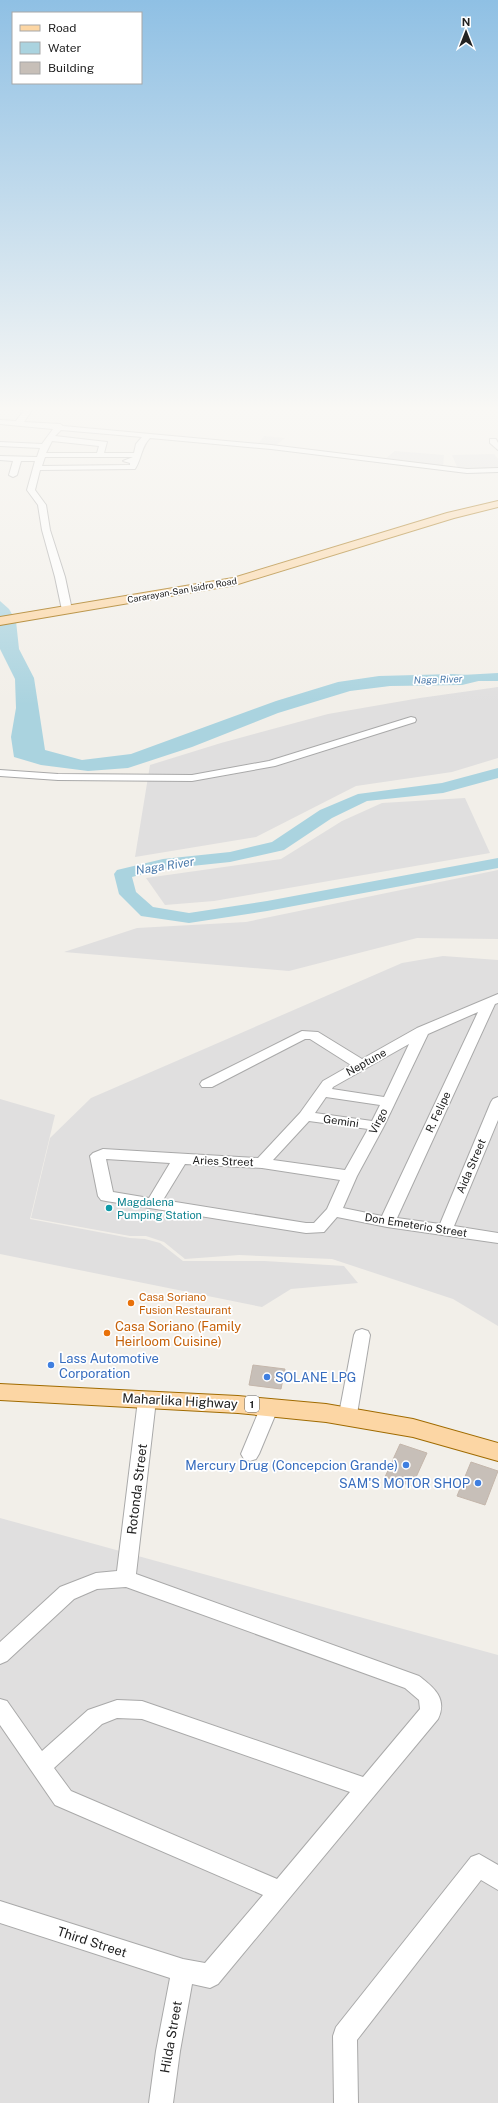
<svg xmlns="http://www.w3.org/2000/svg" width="498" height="2103" viewBox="0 0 498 2103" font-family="'Public Sans',sans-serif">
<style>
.residential{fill:#e0dfdf}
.water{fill:#aad3df}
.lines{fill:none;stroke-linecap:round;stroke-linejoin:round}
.river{fill:#aad3df;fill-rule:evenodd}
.building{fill:#c7bfb8;stroke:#c4b6ab}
.minor-casing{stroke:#a9a9a9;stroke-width:2}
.major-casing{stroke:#a06b00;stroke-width:2}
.minor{fill:#fff;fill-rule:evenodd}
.major{fill:#fcd6a4;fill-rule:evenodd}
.culture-dot{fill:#0f9aa8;stroke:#fff;stroke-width:1.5}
.food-dot{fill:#e8710a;stroke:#fff;stroke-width:1.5}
.shop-dot{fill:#3f7fe0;stroke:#fff;stroke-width:1.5}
.labels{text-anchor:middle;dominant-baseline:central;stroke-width:3.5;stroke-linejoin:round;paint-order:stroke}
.far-street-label{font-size:9px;fill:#222;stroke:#fff}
.far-water-label{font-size:10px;font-style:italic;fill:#4a7aab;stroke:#fff}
.shield{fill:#fff;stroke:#646464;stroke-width:1}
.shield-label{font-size:10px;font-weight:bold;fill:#222}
.street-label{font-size:11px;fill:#222;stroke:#fff}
.culture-label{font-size:11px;fill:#0d838f;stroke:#fff;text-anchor:start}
.food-label{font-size:11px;fill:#c56008;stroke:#fff;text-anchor:start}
.water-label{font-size:12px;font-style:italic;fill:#4a7aab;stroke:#fff}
.near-food-label{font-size:13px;fill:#c56008;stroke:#fff;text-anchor:start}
.near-shop-label{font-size:13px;fill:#366cbe;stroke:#fff;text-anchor:start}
.near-street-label{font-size:13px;fill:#222;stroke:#fff}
</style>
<rect width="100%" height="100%" fill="#f2efe9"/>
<g class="residential">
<path d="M264,436l21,2 -10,8 -17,-2z"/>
<path d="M395,451l49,4 -1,13 -57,-10z"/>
<path d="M494,454l4,5v9l-40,1 -6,-14z"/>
<path d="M498,687v71l-46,14 -96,14 -100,51 -121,20 15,-92 71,-22 107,-29 92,-16z"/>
<path d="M465,798l25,55 -276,48 -49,4 -19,-27 135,-19 61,-38 40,-18z"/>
<path d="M498,870v69l-81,-1 -128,33 -225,-19 73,-24 109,-6z"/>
<path d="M443,956l55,4v366l-45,-27 -121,-40 -93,-4 -54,4 -21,-17 -18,-6h-16l-99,-18 19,-80 41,-40 311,-135z"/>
<path d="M0,1099l55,16 -25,104 100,19 15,1 15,4 23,18h82l79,5 14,17 -67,6 -29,18 -262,-53z"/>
<path d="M0,1518l498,137v448h-498z"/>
</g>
<path class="water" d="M0,601l9,8 7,12 3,28 15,29 11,72 37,10 49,-6 145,-53 62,-19 41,-6 74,-2 42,3 -33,8 -72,1 -40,5 -72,22 -86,34 -64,21 -40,3 -47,-6 -27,-8 -3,-20 5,-29 -1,-29 -15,-30z"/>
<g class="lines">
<g class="river">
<path d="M498,673v8h-36l-2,-3 2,-3z"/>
<path d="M498,768v10l-55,15 -76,8 -35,17 -48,32 -54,12 -67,7 -31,8 4,15 17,15 36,6 78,-12 231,-43v10l-231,43 -78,12 -48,-7 -22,-22 -5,-20 3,-4 46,-11 67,-7 42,-10 48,-32 38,-16 84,-11z"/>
</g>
</g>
<g class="building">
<path d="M253,1365l32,4 -4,20 -32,-4z"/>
<path d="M400,1444l27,9 -15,33 -27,-9z"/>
<path d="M471,1462l27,9 -13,34 -28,-9z"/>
</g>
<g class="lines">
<g class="minor-casing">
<g id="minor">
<path d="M24,410h8l-8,12 36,2 3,2 208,19 196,24 31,-1v4l-31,1 -196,-24 -121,-11c-9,9 -8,20 -15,31l-95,1 -5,20 11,15 4,25 15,47 7,33 -5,3 -5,-3 -7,-33 -13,-47 -4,-25 -11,-15 8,-29h-14l-4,14 -4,2 -4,-2 4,-14 -13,-1v-4l37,1 3,-9 -40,-2v-4l42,2 11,-15 -53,-5v-4l16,1zM61,430l81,7 -6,7 -2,9h-30l3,-11 -52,-6zM52,441l47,5 -2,7h-51zM45,457h88l-10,4 7,2v2l-88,1z"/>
<path d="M490,439h6l2,4v7l-8,-7z"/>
<path d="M411,717l4,1 1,2 -1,2 -140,44 -83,15 -134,-1 -58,-4v-6l58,4 134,1 77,-14z"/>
<path d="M498,994v9l-3,1 -98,214 43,6 51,-122 2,-3 5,-2v23l-44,106 44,7v10l-111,-16 -50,-10 -13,15 -18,1 -200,-32 -5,-1 -3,-4 -8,-40 3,-3 10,-4 155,9 42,-45 23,-32 28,-16 -41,-26h-5l-93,48h-10l-2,-3 2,-3 100,-50 16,1 44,27 55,-31zM478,1012l-96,204 -39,-8 14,-32 27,-50 44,-92zM409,1044l-25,53 -52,-8 1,-2zM326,1097l54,8 -8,16 -57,-8zM309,1121l59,8 -23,41 -72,-10zM106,1159l64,4 -21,35 -36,-6zM185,1164l77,4 78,12 -13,29 -13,14h-8l-143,-23z"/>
<path d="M362,1329l6,2 2,4 -13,79 -3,5 -6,2 -6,-2 -3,-5 15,-79 2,-4z"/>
<path d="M147,1393l6,2 3,5 -20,174 283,102c14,11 29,22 19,43l-220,265 -8,4 -18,-4 -12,67 -7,52h-24l7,-52 14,-73 -170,-55v-22l183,58 22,4 58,-68 -208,-90 -55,-80v-26l7,2 35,50 46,-41 29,-10 25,1 221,76 57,-68 -1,-9 -14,-12 -279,-101 -29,2 -23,10 -67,62 -7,3v-22l60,-55 36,-14 21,-2 21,-171 3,-5zM117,1718l25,1 208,73 -73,87 -206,-88 -17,-23 48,-44z"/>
<path d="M270,1399l6,2 3,5 -20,48 -3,5 -6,2 -6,-2 -3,-5 20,-48 3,-5z"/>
<path d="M479,1854l19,11v25l-17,-10 -124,160 1,63h-24l-1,-67 3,-9 135,-170z"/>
</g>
</g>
<g class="major-casing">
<g id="major">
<path d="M498,501v6l-44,11 -219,67 -235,40v-8l233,-39 214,-65z"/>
<path d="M0,1384l238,12 88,8 87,15 85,24v18l-85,-24 -87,-15 -88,-9 -238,-13z"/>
</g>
</g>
<use href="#minor" class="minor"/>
<use href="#major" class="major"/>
</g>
<linearGradient id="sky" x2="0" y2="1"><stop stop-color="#8fc0e4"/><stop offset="0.58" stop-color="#f9f8f5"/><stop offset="1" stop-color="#f9f8f5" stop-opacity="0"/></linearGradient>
<rect width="498" height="705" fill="url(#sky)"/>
<circle class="culture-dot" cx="109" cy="1208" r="4"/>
<g class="food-dot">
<circle cx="131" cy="1303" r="4"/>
<circle cx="107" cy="1333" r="4"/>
</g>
<g class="shop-dot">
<circle cx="51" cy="1365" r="4"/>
<circle cx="267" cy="1377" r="4"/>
<circle cx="406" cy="1465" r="4"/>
<circle cx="478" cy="1483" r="4"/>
</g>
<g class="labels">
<g class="far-street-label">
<text transform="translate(182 590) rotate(-10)">Cararayan-San Isidro Road</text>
</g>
<g class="far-water-label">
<text transform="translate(438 679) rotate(-2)">Naga River</text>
</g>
<rect class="shield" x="245" y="1396" width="14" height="16" rx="3"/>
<g class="shield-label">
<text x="252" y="1404">1</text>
</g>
<g class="street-label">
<text transform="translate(366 1062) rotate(-29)">Neptune</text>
<text transform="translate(438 1112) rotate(-65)">R. Felipe</text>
<text transform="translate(341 1121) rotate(8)">Gemini</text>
<text transform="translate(378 1121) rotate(-63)">Virgo</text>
<text transform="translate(223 1161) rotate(2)">Aries Street</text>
<text transform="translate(471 1166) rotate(-67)">Aida Street</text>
<text transform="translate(416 1225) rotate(9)">Don Emeterio Street</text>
</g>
<g class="culture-label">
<text x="117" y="1202">Magdalena<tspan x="117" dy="13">Pumping Station</tspan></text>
</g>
<g class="food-label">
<text x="139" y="1297">Casa Soriano<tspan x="139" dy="13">Fusion Restaurant</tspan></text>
</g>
<g class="water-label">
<text transform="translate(165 866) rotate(-9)">Naga River</text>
</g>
<g class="near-food-label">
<text x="115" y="1326">Casa Soriano (Family<tspan x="115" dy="15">Heirloom Cuisine)</tspan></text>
</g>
<g class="near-shop-label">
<text x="59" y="1358">Lass Automotive<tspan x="59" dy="15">Corporation</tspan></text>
<text x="275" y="1377">SOLANE LPG</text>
<text x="398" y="1465" text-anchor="end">Mercury Drug (Concepcion Grande)</text>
<text x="470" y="1483" text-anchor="end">SAM'S MOTOR SHOP</text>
</g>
<g class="near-street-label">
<text transform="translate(180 1401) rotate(3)">Maharlika Highway</text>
<text transform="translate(137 1489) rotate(-83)">Rotonda Street</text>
<text transform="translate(92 1942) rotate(18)">Third Street</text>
<text transform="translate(171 2037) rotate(-80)">Hilda Street</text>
</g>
</g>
<rect x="12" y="12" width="130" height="72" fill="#ffffff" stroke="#a7a7a7"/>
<rect x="20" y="25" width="20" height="6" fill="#fcd6a4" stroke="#a7a7a7"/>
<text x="48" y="32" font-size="12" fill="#222222">Road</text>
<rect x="20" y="42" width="20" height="12" fill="#aad3df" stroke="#a7a7a7"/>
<text x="48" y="52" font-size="12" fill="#222222">Water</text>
<rect x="20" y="62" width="20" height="12" fill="#c7bfb8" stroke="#a7a7a7"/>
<text x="48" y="72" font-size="12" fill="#222222">Building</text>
<g transform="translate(466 32)" stroke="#ffffff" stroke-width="3" paint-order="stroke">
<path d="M0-3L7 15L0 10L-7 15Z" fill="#222222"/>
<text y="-6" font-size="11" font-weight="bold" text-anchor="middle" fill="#222222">N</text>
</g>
</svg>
